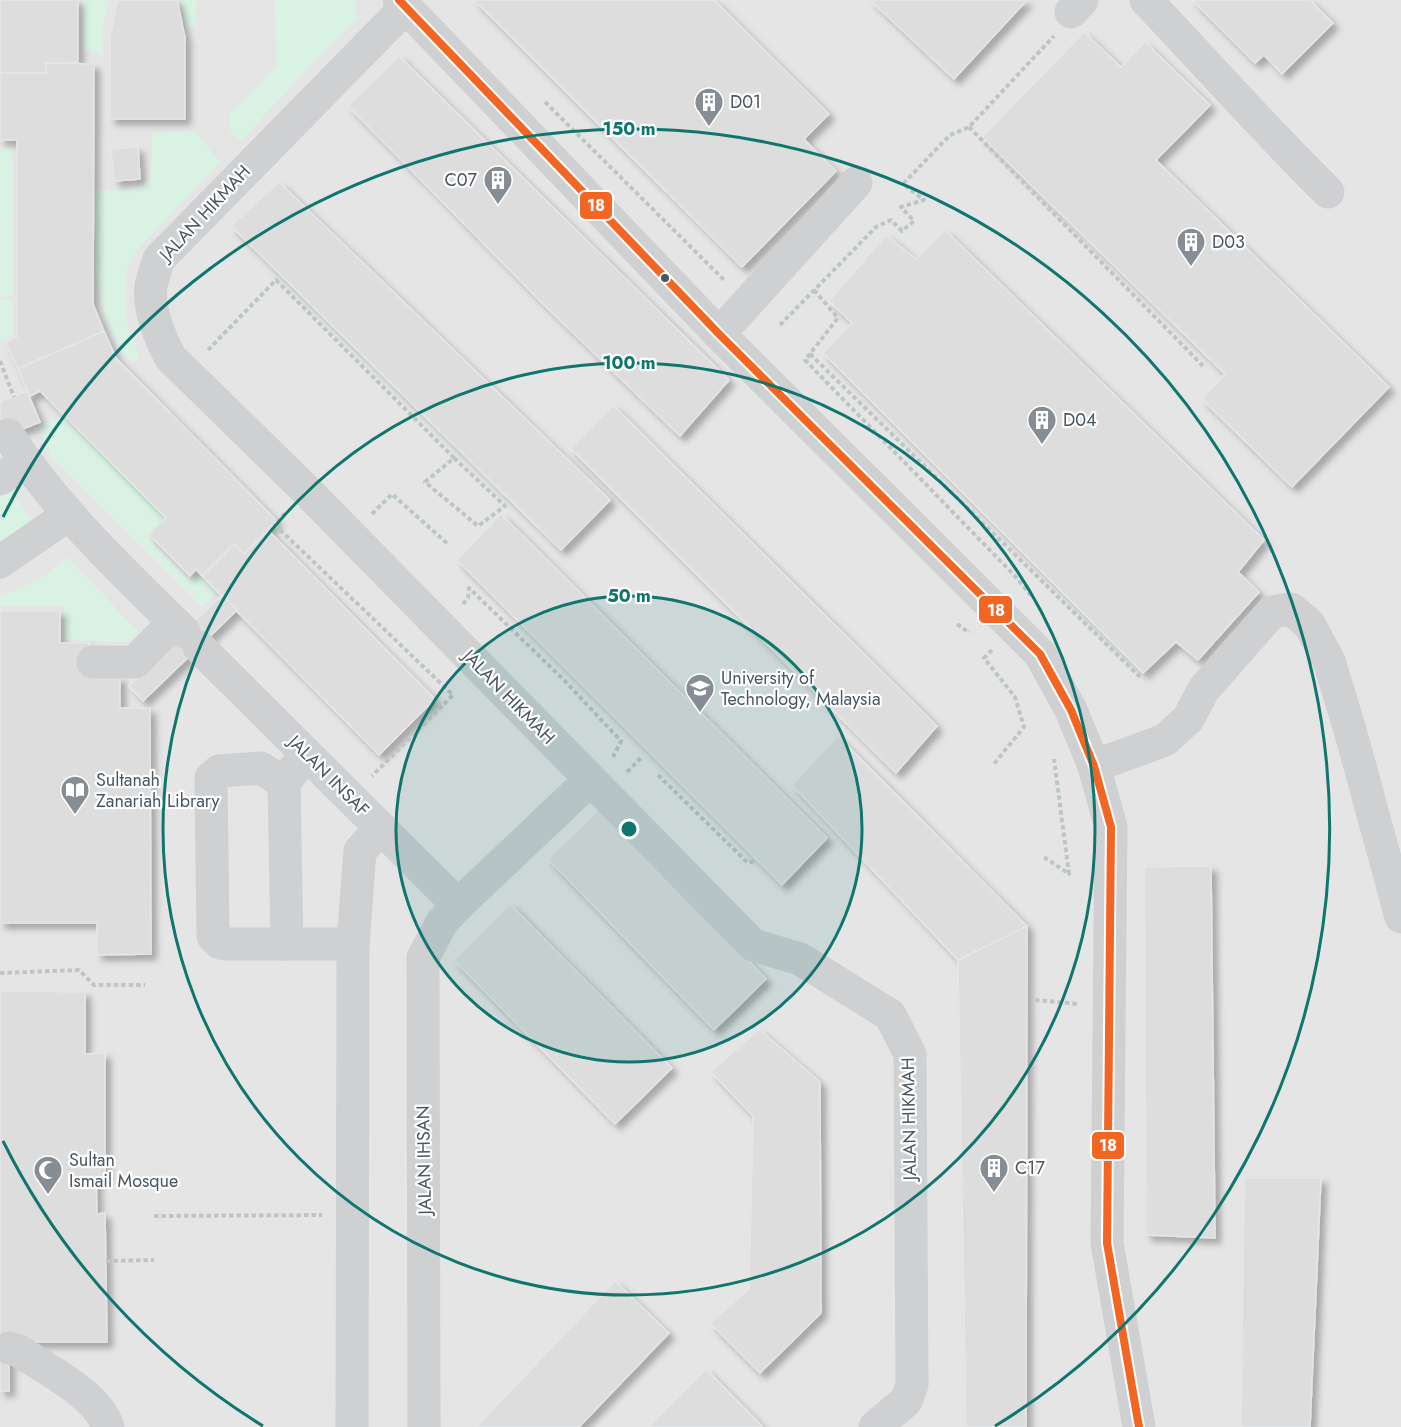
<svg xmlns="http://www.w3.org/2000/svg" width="1401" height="1427" viewBox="0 0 1401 1427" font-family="Jost,sans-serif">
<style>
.education{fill:#e6e5e6}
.green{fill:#d9f2e3}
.building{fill:#ddddde;stroke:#e5e6e7;stroke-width:1.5;filter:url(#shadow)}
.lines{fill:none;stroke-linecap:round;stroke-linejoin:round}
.path{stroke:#bcc7c4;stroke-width:4;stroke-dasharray:4.5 3;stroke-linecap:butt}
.minor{stroke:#ced0d2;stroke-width:33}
.bus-1-casing{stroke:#fff;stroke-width:12}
.bus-1{stroke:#f26522;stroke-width:8}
.ring{fill:none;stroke:#0f766e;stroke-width:3}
.bus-dot{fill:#4a5661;stroke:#fff;stroke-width:2}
.labels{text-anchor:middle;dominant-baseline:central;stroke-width:4.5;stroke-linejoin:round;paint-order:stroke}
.poi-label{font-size:18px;fill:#4a5661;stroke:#fff;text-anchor:start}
.street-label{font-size:18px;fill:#4a5661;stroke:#fff}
.centre{fill:#0f766e;stroke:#fff;stroke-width:3}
.ring-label{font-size:18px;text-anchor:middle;font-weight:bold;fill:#0f766e;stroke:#fff;stroke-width:4.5;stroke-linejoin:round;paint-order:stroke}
.line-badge{stroke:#fff;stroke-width:2}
.badge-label{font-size:16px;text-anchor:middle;font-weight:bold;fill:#fff}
</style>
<defs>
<filter id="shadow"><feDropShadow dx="5.5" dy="5.5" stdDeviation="3" flood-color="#0004"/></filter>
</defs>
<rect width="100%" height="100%" fill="#f4f4f4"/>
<rect class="education" x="0" y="0" width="1401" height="1427"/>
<g class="green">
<path d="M83,0h25l-6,29 1,27 -10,-5h-10z"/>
<path d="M180,0h17l-2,28h-9z"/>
<path d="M275,0h80l2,19 -49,49 -67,73 -11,-10 -1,-15 47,-49z"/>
<path d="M195,131l25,31 -84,89 -10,21 -1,36 4,25 11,24 -8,6 -12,-15 -13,-29 -11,-40v-88l40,-2 13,-9 3,-22v-25z"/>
<path d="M0,147l12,1 1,147 -13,2z"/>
<path d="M12,299l1,36 -13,5v-40z"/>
<path d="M62,416l102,101 -18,19 44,45 8,-7 18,19 -14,14 -150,-150 -14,-31z"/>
<path d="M0,476l32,44v4l-32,25z"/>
<path d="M67,557l71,74 -12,11 -61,-2 -1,-34h-64v-9l43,-20z"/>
</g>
<g class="building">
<path d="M0,0h78v63h-32v10h-46z"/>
<path d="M118,0h59l8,38v81h-75v-82z"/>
<path d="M474,0h240l115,114 -25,25 32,32 -94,96z"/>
<path d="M870,0h157l-73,79z"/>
<path d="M1192,0h118l23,23 -51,51 -18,-19 -9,8z"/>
<path d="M1084,32l37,35 24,-25 65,63 -54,55 233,227 -97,100 -90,-88 23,-25 -243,-237z"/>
<path d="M399,56l330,324 -49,56 -137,-132 -195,-198z"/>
<path d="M46,63l48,1 -1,240 11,27 -86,38 -12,-26 11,-6v-197h-17v-67h46z"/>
<path d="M138,147l2,32 -26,2 -3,-32z"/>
<path d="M279,182l331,318 -49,50 -330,-324z"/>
<path d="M945,230l319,310 -26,32 21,20 -61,68 -22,-18 -33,31 -320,-320 29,-30 -23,-22 57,-66 30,24z"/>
<path d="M104,331l12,27 161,163 -33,33 -10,-10 -32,32 -6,-7 -6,7 -41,-42 17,-16 -126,-127 -10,5 -12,-27z"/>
<path d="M27,391l13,31 -40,16v-36z"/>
<path d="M613,405l324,321 -41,47 -326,-325z"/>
<path d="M501,514l326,324 -45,47 -325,-325z"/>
<path d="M268,530l167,169 -56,56 -177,-179 32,-32 10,10z"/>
<path d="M222,595l15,15 -94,91 -14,-15z"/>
<path d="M0,611h60v32h29l-1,34h32v31h30l1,246 -54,1v-32h-97z"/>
<path d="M838,736l189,190 -69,34 -166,-175z"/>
<path d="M601,808l165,171 -52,51 -166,-171z"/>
<path d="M1211,866l4,372 -69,-3 -2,-368z"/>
<path d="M510,904l162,164 -57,56 -161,-164z"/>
<path d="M1027,926l-1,501h-60l-8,-467z"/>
<path d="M0,991l85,1v62l20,-1v124h-9l1,37 8,-1 2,129h-98v49h-9z"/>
<path d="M759,1029l61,53 1,231 -61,60 -50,-50 39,-34 4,-173 -42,-44z"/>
<path d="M1244,1178h77l-11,249h-69z"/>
<path d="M615,1281l54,52 -90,94h-103z"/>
<path d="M706,1369l57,58h-114z"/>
</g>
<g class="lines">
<g class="path">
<path d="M545,102l180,179"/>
<path d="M969,127l235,240"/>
<path d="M814,290l24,28 -33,42 209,215 19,23"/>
<path d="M780,325l96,-98 15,-7 11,11 12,-10 -13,-14 23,-7 -21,-16 47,-49 19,-8 85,-91"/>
<path d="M208,350l68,-70 178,178 -29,24 53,44 27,-20 -51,-48"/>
<path d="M810,354l330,323"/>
<path d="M0,361l14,36"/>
<path d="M285,513l-10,12 178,170 -81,81"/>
<path d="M372,514l20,-20 57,51"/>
<path d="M463,604l5,-6 1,-10 96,93 56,60 -8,16"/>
<path d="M957,624l11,8 2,-1"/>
<path d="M992,650l-8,8 31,39 9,30 -31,38"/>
<path d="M627,772l15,-15"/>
<path d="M658,775l90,88 6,-2"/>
<path d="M1044,857l25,17 -15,-115"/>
<path d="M0,973l79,-3 15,15h51"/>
<path d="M1035,1000l44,4"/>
<path d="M154,1216l168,-1"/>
<path d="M106,1261l48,-1"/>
</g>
<g class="minor">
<path d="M399,0l320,334 321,320 31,56 23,56 17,61 -4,416 32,184"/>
<path d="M1146,0c61,64 119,130 182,192"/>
<path d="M406,7l-247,252c-3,9 -6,18 -8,27 -3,22 9,53 20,72l139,136 443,451 47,14 90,56 20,39 2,331 -6,16 -31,26"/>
<path d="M1071,12l11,-12"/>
<path d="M719,334l137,-151"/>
<path d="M8,435c48,74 113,135 176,197"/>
<path d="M0,479l26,-17"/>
<path d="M0,562l68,-47"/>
<path d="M199,647l259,258"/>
<path d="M93,662h42l39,-40"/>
<path d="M1094,766l71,-26 23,-21 16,-30 68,-77 19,-3 18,15 20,37 21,69 51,187"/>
<path d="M284,783l-23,-15 -42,3 -8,7 2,158 7,7 5,1h128"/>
<path d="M287,944l-3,-161 12,-16"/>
<path d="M9,1348l10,3c27,18 79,44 89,76"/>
<path d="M352,1427l1,-483 7,-93 21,-23"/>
<path d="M424,1427l-1,-469 19,-36 16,-17 132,-125"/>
</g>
<g class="bus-1-casing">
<path id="bus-1" d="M399,0l320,334 321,320 31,56 23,56 17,61 -4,416 32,184"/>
</g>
<use href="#bus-1" class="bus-1"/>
</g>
<circle cx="629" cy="829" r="233" fill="#0f766e" fill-opacity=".12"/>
<g class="ring">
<circle cx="629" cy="829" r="233"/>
<circle cx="629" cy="829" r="466"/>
<path d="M263 1426A700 700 0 0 1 3 1141M3 517A700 700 0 1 1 995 1426"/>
</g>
<defs>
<g id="building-pin" transform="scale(1.5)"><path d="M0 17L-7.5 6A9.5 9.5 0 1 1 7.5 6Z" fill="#868d94" stroke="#fff"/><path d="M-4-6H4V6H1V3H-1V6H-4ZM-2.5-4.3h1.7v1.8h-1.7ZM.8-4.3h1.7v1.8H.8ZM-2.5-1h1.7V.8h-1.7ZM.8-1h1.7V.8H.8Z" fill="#fff"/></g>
<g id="university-pin" transform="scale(1.5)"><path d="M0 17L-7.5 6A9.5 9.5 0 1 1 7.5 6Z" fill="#868d94" stroke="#fff"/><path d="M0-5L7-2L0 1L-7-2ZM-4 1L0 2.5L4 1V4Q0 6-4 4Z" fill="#fff"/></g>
<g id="library-pin" transform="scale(1.5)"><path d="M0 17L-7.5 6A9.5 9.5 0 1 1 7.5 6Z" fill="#868d94" stroke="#fff"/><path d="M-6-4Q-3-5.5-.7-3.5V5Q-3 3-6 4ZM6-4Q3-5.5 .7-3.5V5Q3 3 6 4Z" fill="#fff"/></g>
<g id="mosque-pin" transform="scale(1.5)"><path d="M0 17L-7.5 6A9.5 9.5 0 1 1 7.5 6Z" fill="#868d94" stroke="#fff"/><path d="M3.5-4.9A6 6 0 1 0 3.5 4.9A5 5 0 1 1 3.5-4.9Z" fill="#fff"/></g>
</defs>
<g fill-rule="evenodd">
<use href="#building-pin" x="709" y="102"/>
<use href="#building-pin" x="498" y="180"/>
<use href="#building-pin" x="1191" y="242"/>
<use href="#building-pin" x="1042" y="420"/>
<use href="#university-pin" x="700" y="688"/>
<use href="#library-pin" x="75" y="790"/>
<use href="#building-pin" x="994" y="1168"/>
<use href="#mosque-pin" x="48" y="1170"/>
</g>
<circle class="bus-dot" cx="665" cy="278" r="5"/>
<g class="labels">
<g class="poi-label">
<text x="730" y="102">D01</text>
<text x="477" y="180" text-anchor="end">C07</text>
<text x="1212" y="242">D03</text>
<text x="1063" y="420">D04</text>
<text x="721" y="678">University of<tspan x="721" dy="21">Technology, Malaysia</tspan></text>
<text x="96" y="780">Sultanah<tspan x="96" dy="21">Zanariah Library</tspan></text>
<text x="69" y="1160">Sultan<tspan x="69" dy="21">Ismail Mosque</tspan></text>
<text x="1015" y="1168">C17</text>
</g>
<g class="street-label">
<text transform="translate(205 213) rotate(-47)">JALAN HIKMAH</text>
<text transform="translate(509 697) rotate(46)">JALAN HIKMAH</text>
<text transform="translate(329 776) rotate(45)">JALAN INSAF</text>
<text transform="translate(909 1119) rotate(-91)">JALAN HIKMAH</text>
<text transform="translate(424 1160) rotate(-91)">JALAN IHSAN</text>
</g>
</g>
<circle cx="629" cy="829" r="9" class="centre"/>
<g class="ring-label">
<text x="629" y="135">150 m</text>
<text x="629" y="369">100 m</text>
<text x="629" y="602">50 m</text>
</g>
<g class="line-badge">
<rect x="579" y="191" width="34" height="29" rx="6" fill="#f26522"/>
<rect x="978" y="595" width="35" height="29" rx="6" fill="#f26522"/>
<rect x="1091" y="1131" width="34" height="29" rx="6" fill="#f26522"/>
</g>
<g class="badge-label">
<text x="596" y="211">18</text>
<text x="996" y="616">18</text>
<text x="1108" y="1151">18</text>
</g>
</svg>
